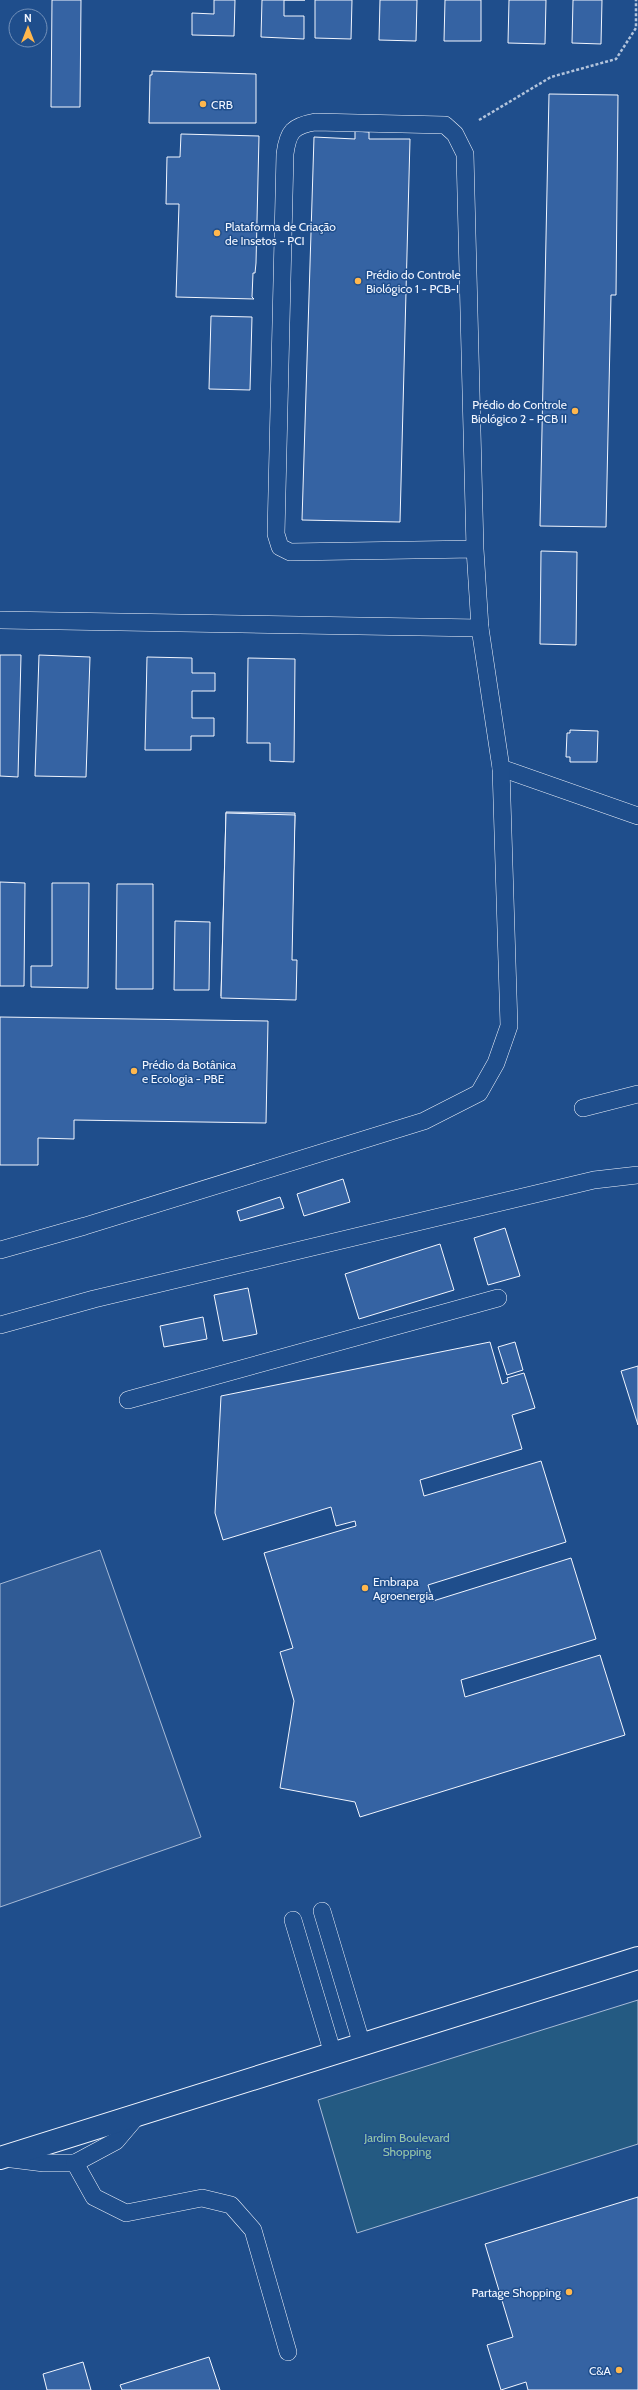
<svg xmlns="http://www.w3.org/2000/svg" width="638" height="2390" viewBox="0 0 638 2390" font-family="Cabin,sans-serif">
<style>
.green{fill:#245a82;stroke:#a8bbd7}
.parking{fill:#305b95;stroke:#a8bbd7}
.building{fill:#3563a3;stroke:#f2f6ff}
.lines{fill:none;stroke-linecap:round;stroke-linejoin:round}
.service-casing{stroke:#f2f6ff;stroke-width:18}
.minor-casing{stroke:#f2f6ff;stroke-width:24}
.path{stroke:#b3c4dc;stroke-width:2.5;stroke-dasharray:3 2;stroke-linecap:butt}
.service{stroke:#1f4e8c;stroke-width:17}
.minor{stroke:#1f4e8c;stroke-width:22}
.poi-dot{fill:#ffb74d;stroke:#1f4e8c;stroke-width:1.5}
.labels{text-anchor:middle;dominant-baseline:central;stroke-width:3;stroke-linejoin:round;paint-order:stroke}
.poi-label{font-size:12px;fill:#f2f6ff;stroke:#1f4e8c;text-anchor:start}
.park-label{font-size:12px;fill:#97c8a6;stroke:#1f4e8c}
</style>
<rect width="100%" height="100%" fill="#1f4e8c"/>
<path class="green" d="M638,2000v144l-281,89 -39,-133z"/>
<path class="parking" d="M100,1550l101,287 -201,70v-323z"/>
<g class="building">
<path d="M52,0h29l-1,107h-29z"/>
<path d="M214,0h21l-1,36 -42,-1v-22l22,1z"/>
<path d="M262,0h43h-21v16h20v23l-43,-2z"/>
<path d="M315,0h37l-1,39 -36,-1z"/>
<path d="M380,0h37l-1,41 -37,-1z"/>
<path d="M445,0h36v41h-37z"/>
<path d="M509,0h37l-1,44 -37,-1z"/>
<path d="M573,0h29l-1,44 -29,-1z"/>
<path d="M152,71l104,3v49h-107l1,-48h2z"/>
<path d="M549,94l69,1 -2,200h-5l-5,232 -66,-1z"/>
<path d="M355,131l14,1v7h41l-10,383 -98,-2 12,-383 41,2z"/>
<path d="M181,134l78,2 -3,127 -1,10h-2l-1,24 2,2 -78,-2 3,-93h-13l1,-47h13z"/>
<path d="M211,316l41,1 -2,73 -41,-1z"/>
<path d="M541,551l36,1 -1,93 -36,-1z"/>
<path d="M0,655h21l-3,122 -18,-1z"/>
<path d="M39,655l51,2 -4,120 -51,-1z"/>
<path d="M147,657l45,1v15h23v18h-23v27h22v18h-23v14h-46z"/>
<path d="M248,658l47,1 -1,103 -24,-1v-18h-23z"/>
<path d="M570,730l28,1 -1,31h-27v-5h-4l1,-24h3z"/>
<path d="M226,812l69,1 -5,185 -69,-2z"/>
<path d="M226,813l69,2 -3,145h5l-1,40 -75,-2z"/>
<path d="M0,882l25,1 -1,103h-24z"/>
<path d="M52,883h37l-1,105 -57,-1v-21h21z"/>
<path d="M117,884h36v105h-37z"/>
<path d="M175,921l35,1 -1,68h-35z"/>
<path d="M0,1017l268,4 -2,102 -192,-3v19l-36,-1v27h-38z"/>
<path d="M343,1179l7,23 -46,14 -7,-22z"/>
<path d="M280,1197l4,11 -44,13 -3,-10z"/>
<path d="M505,1228l15,48 -32,9 -14,-47z"/>
<path d="M440,1244l14,46 -95,29 -14,-45z"/>
<path d="M248,1288l9,46 -34,7 -9,-46z"/>
<path d="M203,1317l4,22 -43,8 -4,-21z"/>
<path d="M490,1342l12,42 6,-2 -1,-4 17,-5 11,35 -23,7 10,34 -102,31 4,16 117,-35 25,81 -138,43 5,16 138,-43 25,81 -135,41 4,17 135,-42 25,80 -265,82 -5,-15 -75,-14 14,-87 -14,-49 13,-4 -29,-95 92,-27 -1,-5 -19,5 -5,-19 -108,33 -8,-27 6,-117z"/>
<path d="M515,1342l8,28 -16,5 -9,-28z"/>
<path d="M638,1366v59l-17,-54z"/>
<path d="M638,2197v193h-110l-2,-8 -25,8 -14,-45 26,-8 -28,-93z"/>
<path d="M209,2357l11,33h-98l-2,-5z"/>
<path d="M83,2362l8,28h-44l-4,-16z"/>
</g>
<g class="lines">
<g class="service-casing">
<g id="service">
<path d="M475,549l-185,3 -10,-5 -4,-13 9,-380c3,-23 8,-28 30,-32l130,3 10,9 10,20 10,395 5,79 21,140 137,48"/>
<path d="M0,620l480,8"/>
<path d="M583,1108l55,-14"/>
<path d="M0,1250l85,-24 339,-105 55,-28 17,-30 13,-37 -8,-258"/>
<path d="M0,1325l94,-26 500,-119 44,-5"/>
<path d="M128,1400l370,-102"/>
<path d="M322,1911l40,134"/>
<path d="M293,1920l40,134"/>
<path d="M4,2158l40,5h31l19,34 32,16 76,-15 29,7 22,25 35,122"/>
<path d="M75,2163l41,-22 22,-26"/>
</g>
</g>
<g class="minor-casing">
<path id="minor" d="M0,2158l638,-200"/>
</g>
<path class="path" d="M479,120l72,-43 65,-18 20,-31v-28"/>
<use href="#service" class="service"/>
<use href="#minor" class="minor"/>
</g>
<g class="poi-dot">
<circle cx="203" cy="104" r="4"/>
<circle cx="217" cy="233" r="4"/>
<circle cx="358" cy="281" r="4"/>
<circle cx="575" cy="411" r="4"/>
<circle cx="134" cy="1071" r="4"/>
<circle cx="365" cy="1588" r="4"/>
<circle cx="569" cy="2292" r="4"/>
<circle cx="619" cy="2370" r="4"/>
</g>
<g class="labels">
<g class="poi-label">
<text x="211" y="104">CRB</text>
<text x="225" y="226">Plataforma de Criação<tspan x="225" dy="14">de Insetos - PCI</tspan></text>
<text x="366" y="274">Prédio do Controle<tspan x="366" dy="14">Biológico 1 - PCB-I</tspan></text>
<text x="567" y="404" text-anchor="end">Prédio do Controle<tspan x="567" dy="14">Biológico 2 - PCB II</tspan></text>
<text x="142" y="1064">Prédio da Botânica<tspan x="142" dy="14">e Ecologia - PBE</tspan></text>
<text x="373" y="1581">Embrapa<tspan x="373" dy="14">Agroenergia</tspan></text>
<text x="561" y="2292" text-anchor="end">Partage Shopping</text>
<text x="611" y="2370" text-anchor="end">C&amp;A</text>
</g>
<g class="park-label">
<text x="407" y="2137">Jardim Boulevard<tspan x="407" dy="14">Shopping</tspan></text>
</g>
</g>
<g transform="translate(28 28)"><circle r="19" fill="#1f4e8c" stroke="#7391ba"/>
<path d="M0-3L7 15L0 10L-7 15Z" fill="#ffb74d"/>
<text y="-6" font-size="11" font-weight="bold" text-anchor="middle" fill="#f2f6ff">N</text>
</g>
</svg>
